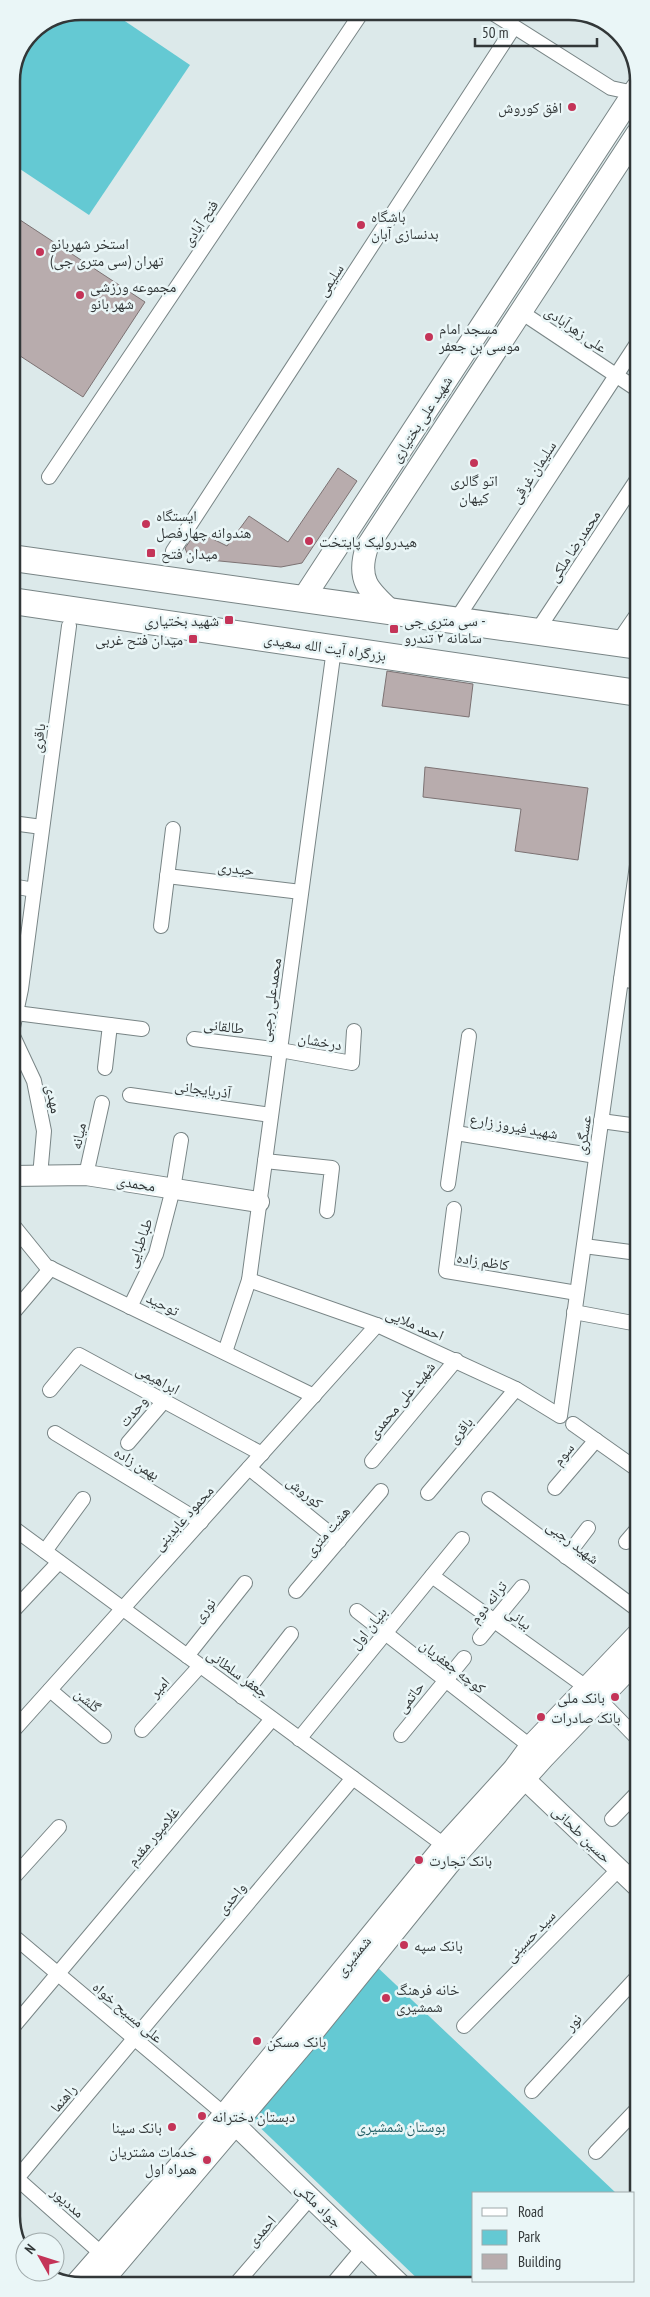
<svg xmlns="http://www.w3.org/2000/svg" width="650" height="2297" viewBox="0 0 650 2297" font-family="'PT Sans Narrow','Noto Naskh Arabic',sans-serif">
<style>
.green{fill:#64c9d3}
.building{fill:#b8acad;stroke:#7c7273}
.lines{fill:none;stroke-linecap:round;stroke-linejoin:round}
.street-casing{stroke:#798586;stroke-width:16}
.secondary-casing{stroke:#798586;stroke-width:22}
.primary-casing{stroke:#798586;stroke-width:24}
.highway-casing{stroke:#798586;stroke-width:28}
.street{stroke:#fff;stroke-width:14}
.secondary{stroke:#fff;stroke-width:20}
.primary{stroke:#fff;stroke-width:22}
.highway{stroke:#fff;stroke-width:26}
.poi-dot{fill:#c43458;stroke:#eaf6f7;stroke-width:2}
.labels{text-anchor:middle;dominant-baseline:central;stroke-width:5;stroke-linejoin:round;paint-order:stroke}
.poi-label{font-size:15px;fill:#323738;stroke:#eaf6f7;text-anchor:start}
.street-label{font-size:15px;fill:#323738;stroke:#eaf6f7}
.park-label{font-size:15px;fill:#246167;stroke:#eaf6f7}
.rim{fill:none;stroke:#323738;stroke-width:2.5}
</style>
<rect width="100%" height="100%" fill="#dce9ea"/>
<g class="green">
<path d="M81,11h29l80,54 -101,150 -78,-52v-82l21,-50z"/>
<path d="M375,1965l241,228h-142v88h102l-3,3 -149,1 -176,-169z"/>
</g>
<g class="building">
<path d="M11,214l134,88 -62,95 -72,-47z"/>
<path d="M338,468l19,13 -55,82 -21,4 -92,-9 -4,-10 12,-17 30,15 22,-30 39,26z"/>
<path d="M387,671l86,13 -4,33 -87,-11z"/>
<path d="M425,767l163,21 -10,72 -63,-9 6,-42 -98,-12z"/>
</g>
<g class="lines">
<g class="street-casing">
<g id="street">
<path d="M491,12l120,76 23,5"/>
<path d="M521,312l117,78"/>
<path d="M49,477l313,-465"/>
<path d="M173,551l341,-524"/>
<path d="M456,620l182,-278"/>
<path d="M537,631l101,-153"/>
<path d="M618,642l20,-29"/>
<path d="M12,823l30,4"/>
<path d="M167,876l134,16"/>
<path d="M12,886l22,4"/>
<path d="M161,926l12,-97"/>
<path d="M621,979l17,3"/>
<path d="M16,1013l126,16"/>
<path d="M12,1032l9,-43 48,-363"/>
<path d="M12,1034l22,47 10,50 -4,45"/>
<path d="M194,1039l86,11 72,13 2,-32"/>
<path d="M105,1068l5,-43"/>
<path d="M130,1095l141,20"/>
<path d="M601,1121l37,5"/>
<path d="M456,1133l140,23"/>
<path d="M265,1161l67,7 -5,43"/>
<path d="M86,1175l16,-72"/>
<path d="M448,1184l21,-148"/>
<path d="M454,1209l-8,62 131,22"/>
<path d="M12,1224l34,42 268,130"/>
<path d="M584,1246l54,7"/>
<path d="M249,1280l128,45 139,64 44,27 78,-558"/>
<path d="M130,1307l26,-53 17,-65 8,-49"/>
<path d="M574,1312l64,12"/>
<path d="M12,1314l39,-46"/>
<path d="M225,1352l24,-72 85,-631"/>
<path d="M50,1390l29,-35 183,99"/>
<path d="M573,1424l65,46"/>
<path d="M55,1433l146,89"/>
<path d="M128,1443l36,-42"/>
<path d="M372,1461l84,-101"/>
<path d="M249,1468l90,73"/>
<path d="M555,1488l41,-48"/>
<path d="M428,1493l88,-104"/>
<path d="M489,1499l149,111"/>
<path d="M12,1527l432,318"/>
<path d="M626,1542l12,-14"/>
<path d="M45,1551l38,-52"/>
<path d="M566,1557l22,-29"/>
<path d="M432,1576l154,111"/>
<path d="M296,1591l85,-100"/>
<path d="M357,1611l173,135"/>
<path d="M12,1612l47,-50"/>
<path d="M480,1638l42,-51"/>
<path d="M187,1656l58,-73"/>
<path d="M50,1690l54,46"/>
<path d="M242,1697l49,-63"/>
<path d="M599,1699l39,40"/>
<path d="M142,1730l58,-64"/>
<path d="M12,1732l365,-407"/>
<path d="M401,1735l63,-77"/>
<path d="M299,1739l163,-200"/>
<path d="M612,1819l26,-27"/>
<path d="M12,1879l47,-52"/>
<path d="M12,1935l212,179"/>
<path d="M464,2026l155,-157"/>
<path d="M13,2027l259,-308"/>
<path d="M532,2091l107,-116"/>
<path d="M596,2152l43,-45"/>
<path d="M13,2175l89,79"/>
<path d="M13,2183l340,-405"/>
<path d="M235,2285l76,-88"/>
<path d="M332,2285l31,-37"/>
</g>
</g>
<g class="secondary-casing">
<g id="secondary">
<path d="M12,1176l74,-1 173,27"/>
<path d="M515,1770l124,118"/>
<path d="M226,2116l175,169"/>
<path d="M74,2285l150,-171 220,-269 69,-76 17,-23 108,-113"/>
<path d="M99,2286l206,-243 152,-188 87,-97 94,-98"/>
</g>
</g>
<g class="primary-casing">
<g id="primary">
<path d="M303,599l334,-511"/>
<path d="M392,612c-23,-21 -36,-32 -25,-65l270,-413"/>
</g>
</g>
<g class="highway-casing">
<g id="highway">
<path d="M12,558l626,88"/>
<path d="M12,601l626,92"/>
</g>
</g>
<use href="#street" class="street"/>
<use href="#secondary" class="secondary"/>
<use href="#primary" class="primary"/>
<use href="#highway" class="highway"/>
</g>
<g class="poi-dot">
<circle cx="572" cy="107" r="5"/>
<circle cx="361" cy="225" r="5"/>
<circle cx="40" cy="252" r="5"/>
<circle cx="80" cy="295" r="5"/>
<circle cx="429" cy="337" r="5"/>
<circle cx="474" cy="463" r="5"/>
<circle cx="146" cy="524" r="5"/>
<circle cx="309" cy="541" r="5"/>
<rect x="146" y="548" width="10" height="10" rx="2.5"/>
<rect x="224" y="615" width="10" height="10" rx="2.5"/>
<rect x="389" y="624" width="10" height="10" rx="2.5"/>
<rect x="188" y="634" width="10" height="10" rx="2.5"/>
<circle cx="615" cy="1697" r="5"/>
<circle cx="541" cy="1717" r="5"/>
<circle cx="419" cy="1860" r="5"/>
<circle cx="404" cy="1945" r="5"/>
<circle cx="386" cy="1998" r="5"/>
<circle cx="257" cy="2041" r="5"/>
<circle cx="202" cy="2116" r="5"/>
<circle cx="172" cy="2127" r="5"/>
<circle cx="207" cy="2160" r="5"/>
</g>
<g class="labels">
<g class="poi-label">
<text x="562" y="107" text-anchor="end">افق کوروش</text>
<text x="371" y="216">باشگاه<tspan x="371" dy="17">بدنسازی آبان</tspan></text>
<text x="50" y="243">استخر شهربانو<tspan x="50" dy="17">تهران (سی متری جی)</tspan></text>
<text x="90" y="286">مجموعه ورزشی<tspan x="90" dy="17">شهر بانو</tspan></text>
<text x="439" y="328">مسجد امام<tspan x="439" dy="17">موسی بن جعفر</tspan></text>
<text x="474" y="480" text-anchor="middle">اتو گالری<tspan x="474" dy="17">کیهان</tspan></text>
<text x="156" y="515">ایستگاه<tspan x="156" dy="17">هندوانه چهارفصل</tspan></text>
<text x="319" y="541">هیدرولیک پایتخت</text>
<text x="161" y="553">میدان فتح</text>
<text x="219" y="620" text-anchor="end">شهید بختیاری</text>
<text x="404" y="620">سی متری جی -<tspan x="404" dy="17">سامانه ۲ تندرو</tspan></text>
<text x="183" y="639" text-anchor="end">میدان فتح غربی</text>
<text x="605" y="1697" text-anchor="end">بانک ملی</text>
<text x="551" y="1717">بانک صادرات</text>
<text x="429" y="1860">بانک تجارت</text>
<text x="414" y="1945">بانک سپه</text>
<text x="396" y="1989">خانه فرهنگ<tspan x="396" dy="17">شمشیری</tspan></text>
<text x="267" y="2041">بانک مسکن</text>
<text x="212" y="2116">دبستان دخترانه</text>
<text x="162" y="2127" text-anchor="end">بانک سینا</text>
<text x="197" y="2151" text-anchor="end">خدمات مشتریان<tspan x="197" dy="17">همراه اول</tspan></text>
</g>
<g class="street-label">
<text transform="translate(200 223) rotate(-56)">فتح آبادی</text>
<text transform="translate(330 280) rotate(-57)">سلیمی</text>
<text transform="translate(576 329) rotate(34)">علی زهرآبادی</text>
<text transform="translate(421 419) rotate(-57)">شهید علی بختیاری</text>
<text transform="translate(533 472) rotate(-57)">سلیمان غرقی</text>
<text transform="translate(574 546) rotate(-57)">محمدرضا ملکی</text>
<text transform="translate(325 647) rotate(8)">بزرگراه آیت الله سعیدی</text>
<text transform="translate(38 738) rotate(-82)">باقری</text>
<text transform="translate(236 868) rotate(7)">حیدری</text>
<text transform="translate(270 1000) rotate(-82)">محمدعلی رجبی</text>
<text transform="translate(224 1026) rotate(7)">طالقانی</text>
<text transform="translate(320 1041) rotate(10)">درخشان</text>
<text transform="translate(203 1089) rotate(8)">آذربایجانی</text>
<text transform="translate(54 1099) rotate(79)">مهدی</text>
<text transform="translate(514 1126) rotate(10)">شهید فیروز زارع</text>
<text transform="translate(583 1135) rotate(-82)">عسگری</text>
<text transform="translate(78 1136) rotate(-78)">میانه</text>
<text transform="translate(136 1183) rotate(9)">محمدی</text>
<text transform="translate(139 1243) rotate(-70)">طباطبایی</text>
<text transform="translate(483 1261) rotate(9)">کاظم زاده</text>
<text transform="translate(163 1304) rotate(26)">توحید</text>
<text transform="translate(415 1324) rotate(23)">احمد ملایی</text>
<text transform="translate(158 1379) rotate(28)">ابراهیمی</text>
<text transform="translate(401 1400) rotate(-50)">شهید علی محمدی</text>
<text transform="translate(133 1411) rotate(-50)">وحدت</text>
<text transform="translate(460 1430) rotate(-49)">باقری</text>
<text transform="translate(563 1454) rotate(-51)">سوم</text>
<text transform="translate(137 1463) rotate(31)">بهمن زاده</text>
<text transform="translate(305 1492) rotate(39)">کوروش</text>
<text transform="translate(183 1518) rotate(-48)">محمود عابدینی</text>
<text transform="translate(327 1531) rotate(-49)">هشت متری</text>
<text transform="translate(573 1542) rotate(37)">شهید رجبی</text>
<text transform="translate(488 1602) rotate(-51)">ترانه دوم</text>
<text transform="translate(204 1610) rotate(-51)">نوری</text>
<text transform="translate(519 1618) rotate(36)">بیانی</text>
<text transform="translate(368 1628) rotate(-51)">بنیان اول</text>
<text transform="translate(453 1666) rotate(38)">کوچه جعفریان</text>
<text transform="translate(238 1673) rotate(36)">جعفر سلطانی</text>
<text transform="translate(159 1687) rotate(-48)">امیر</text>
<text transform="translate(410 1697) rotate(-52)">حاتمی</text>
<text transform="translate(88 1700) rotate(40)">گلشن</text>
<text transform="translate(582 1834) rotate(44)">حسین طحانی</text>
<text transform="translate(153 1836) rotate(-50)">غلامپور مقدم</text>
<text transform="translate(231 1898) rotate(-50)">واحدی</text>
<text transform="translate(530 1936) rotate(-46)">سید حسینی</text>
<text transform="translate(353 1956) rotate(-51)">شمشیری</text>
<text transform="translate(128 2012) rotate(40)">علی مسیح خواه</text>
<text transform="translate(573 2022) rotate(-47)">نور</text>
<text transform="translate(63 2098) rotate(-50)">راهنما</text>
<text transform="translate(68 2202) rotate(41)">مددپور</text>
<text transform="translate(319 2205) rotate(44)">جواد ملکی</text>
<text transform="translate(261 2231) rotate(-49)">احمدی</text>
</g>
<g class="park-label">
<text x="401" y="2126">بوستان شمشیری</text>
</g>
</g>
<path d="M0 0H650V2297H0ZM81 20H569A61 61 0 0 1 630 81V2216A61 61 0 0 1 569 2277H81A61 61 0 0 1 20 2216V81A61 61 0 0 1 81 20Z" fill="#eaf6f7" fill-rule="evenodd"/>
<path class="rim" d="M81 20H569A61 61 0 0 1 630 81V2216A61 61 0 0 1 569 2277H81A61 61 0 0 1 20 2216V81A61 61 0 0 1 81 20Z"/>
<rect x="472" y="2192" width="162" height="90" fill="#eaf6f7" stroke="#a0aaab"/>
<rect x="482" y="2208" width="25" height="8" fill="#ffffff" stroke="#a0aaab"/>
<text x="518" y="2217" font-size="15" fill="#323738">Road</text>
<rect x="482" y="2230" width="25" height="15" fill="#64c9d3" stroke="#a0aaab"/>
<text x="518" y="2242" font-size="15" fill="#323738">Park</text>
<rect x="482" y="2254" width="25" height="15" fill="#b8acad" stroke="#a0aaab"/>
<text x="518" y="2267" font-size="15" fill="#323738">Building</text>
<g transform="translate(40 2257) rotate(309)"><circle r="24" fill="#eaf6f7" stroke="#a0aaab"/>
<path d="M0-4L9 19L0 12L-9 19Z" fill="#c43458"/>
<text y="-8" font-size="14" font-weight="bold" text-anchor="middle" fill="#323738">N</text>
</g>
<path d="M475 38v8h122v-8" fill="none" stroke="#323738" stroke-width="2.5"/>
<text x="482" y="38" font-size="15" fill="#323738" stroke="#eaf6f7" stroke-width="4" paint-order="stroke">50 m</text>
</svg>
